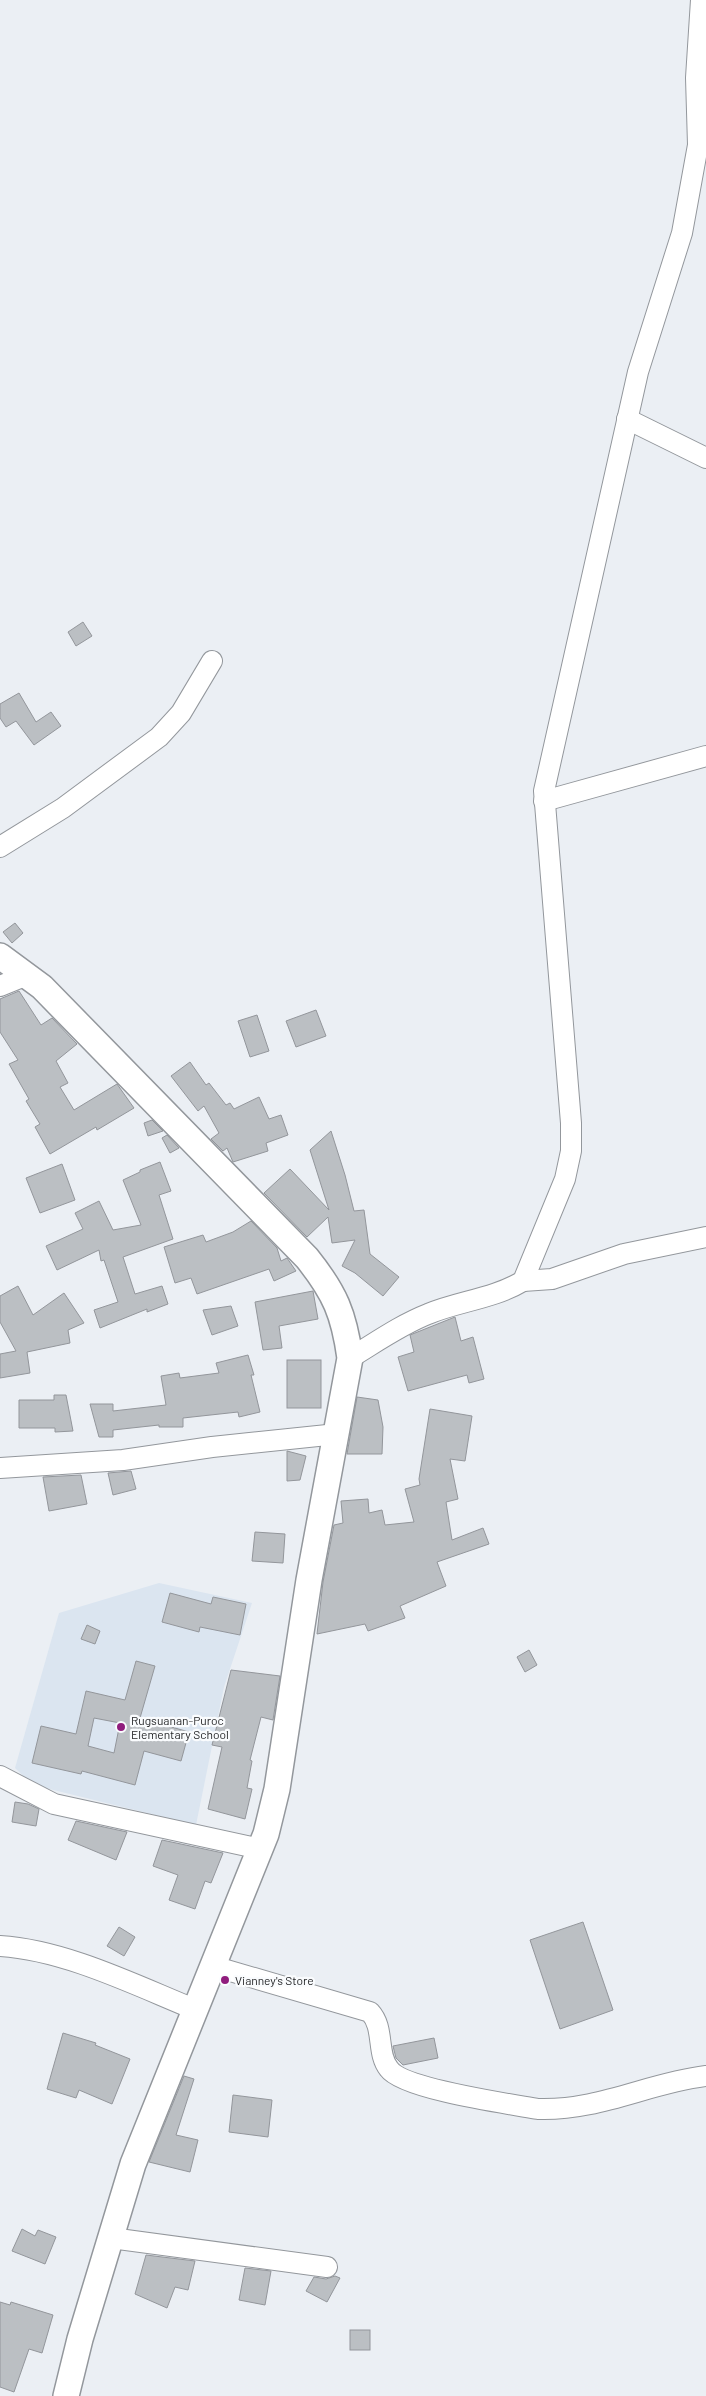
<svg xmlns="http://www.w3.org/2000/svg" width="706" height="2396" viewBox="0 0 706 2396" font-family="Barlow,sans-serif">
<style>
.built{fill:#dbe5f0}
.building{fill:#bbbfc3;stroke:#93969b;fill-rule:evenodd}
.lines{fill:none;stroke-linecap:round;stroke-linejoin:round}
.minor-casing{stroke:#93979c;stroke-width:22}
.tertiary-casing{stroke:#93979c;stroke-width:28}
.minor{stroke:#fff;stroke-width:20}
.tertiary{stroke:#fff;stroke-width:25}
.poi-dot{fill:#901d7d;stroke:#fafcfe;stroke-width:2}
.labels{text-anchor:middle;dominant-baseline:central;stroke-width:4.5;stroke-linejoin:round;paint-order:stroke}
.poi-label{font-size:12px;fill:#1f2022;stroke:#fafcfe;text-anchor:start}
</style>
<rect width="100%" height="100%" fill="#ebeff4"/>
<path class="built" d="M159,1583l93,20 -28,84 -28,138 -163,-40 -18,-17 44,-155z"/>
<g class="building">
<path d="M83,622l9,14 -16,10 -8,-14z"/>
<path d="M19,693l17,29 15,-10 10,14 -27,19 -18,-24 -10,6 -6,-9v-14z"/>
<path d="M15,923l8,10 -11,10 -9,-11z"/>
<path d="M19,991l22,34 11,-7 25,26 -21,17 12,22 -8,4 14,23 43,-26 17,24 -37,22 -1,-3 -46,27 -15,-27 5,-3 -14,-23 3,-2 -20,-35 9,-4 -18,-28v-33z"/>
<path d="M316,1010l10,26 -30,11 -10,-26z"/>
<path d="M257,1015l12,36 -19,6 -12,-36z"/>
<path d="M190,1062l16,23 3,-2 17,22 4,-2 4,6 25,-12 10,22 12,-4 7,20 -22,8 2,8 -35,11 -6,-14 -4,3 -12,-12 8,-6 -15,-27 -6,5 -27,-35z"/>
<path d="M152,1120l11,11 -15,5 -4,-13z"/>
<path d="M331,1131l14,44 9,36 10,-1 6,44 29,23 -16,19 -28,-23 -13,-7 13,-26 -23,3 -4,-26 -21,20 -43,-44 26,-24 39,41 -19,-60z"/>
<path d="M167,1135l12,13 -9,5 -8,-15z"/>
<path d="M160,1162l11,29 -12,4 14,44 -50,18 12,37 27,-8 6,18 -21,8v-3l-47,19 -6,-18 24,-8 -14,-42 -3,1 -2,-11 -42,20 -11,-24 37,-17 -8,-16 24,-12 14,29 28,-5 -18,-45 17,-8v-2z"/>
<path d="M62,1164l13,36 -35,13 -14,-35z"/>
<path d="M251,1221l26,27 4,13 6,-3 9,13 -22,10 -5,-12 -72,25 -6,-16 -16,5 -11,-36 39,-12 3,7 27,-10z"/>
<path d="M18,1286l15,29 31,-22 20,30 -16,7 2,13 -43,9 3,21 -30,5v-24l16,-3 -16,-29v-26z"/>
<path d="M313,1291l5,28 -39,7 3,22 -19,2 -8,-48z"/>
<path d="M231,1306l7,20 -26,9 -9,-25z"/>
<path d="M455,1317l6,24 12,-4 11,42 -15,4 -2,-8 -59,16 -10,-34 16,-5 -4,-17z"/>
<path d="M248,1355l6,20h-3l9,37 -21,5 -1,-5 -55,6v9h-24v-2l-46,5v7h-14l-9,-33h23v7l53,-6 -5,-29 18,-3 1,5 39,-5 -3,-10z"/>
<rect x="287" y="1360" width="34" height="48"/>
<path d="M54,1395h12l7,36 -18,1v-4h-36v-28h35z"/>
<path d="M357,1397l21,3 5,27 -1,27h-35z"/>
<path d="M430,1409l42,7 -7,45 -15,-2 8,40 -12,3 6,38 31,-12 6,16 -52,18 9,24 -46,20 5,12 -37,13 -3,-7 -48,10 6,-52 11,-57 9,-2 -2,-22 27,-2 1,14 13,-3 3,15 29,-3 -9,-33 15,-4 -1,-6z"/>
<path d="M287,1451l19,5 -6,24 -13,1z"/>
<path d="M131,1471l5,18 -23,6 -5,-22z"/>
<path d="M81,1475l6,29 -38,7 -6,-34z"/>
<path d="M255,1532l30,2 -2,29 -31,-2z"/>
<path d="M170,1593l41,11 2,-7 33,7 -6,31 -40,-8 -1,5 -37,-10z"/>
<path d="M87,1625l13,6 -5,13 -14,-5z"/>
<path d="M529,1650l8,15 -12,7 -8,-15z"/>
<path d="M136,1661l19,5 -15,52 49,14 -8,29 -37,-10 -9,34 -53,-14 -1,3 -49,-11 9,-37 35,8 10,-43 39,9zM94,1718l26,5 -6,30 -26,-7z"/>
<path d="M231,1670l49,6 -7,44 -12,-3 -11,43 2,1 -5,27 5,1 -7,30 -37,-10 14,-62 -10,-2z"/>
<path d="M15,1802l13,2 11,5 -3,17 -24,-4z"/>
<path d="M76,1821l51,11 -11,28 -48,-20z"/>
<path d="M162,1840l61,13 -12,30 -6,-2 -10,28 -26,-9 9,-25 -25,-9z"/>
<path d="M583,1922l30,88 -53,19 -30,-89z"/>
<path d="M119,1927l16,10 -11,19 -17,-10z"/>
<path d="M63,2033l33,10 -1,2 35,14 -18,45 -33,-14 -3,8 -29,-9z"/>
<path d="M434,2038l4,20 -35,7 -7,-7 -3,-12z"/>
<path d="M184,2076l10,3 -18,56 22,5 -8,32 -41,-10z"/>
<path d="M233,2095l39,5 -4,37 -39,-5z"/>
<path d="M22,2229l13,7 3,-6 18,7 -11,27 -33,-13z"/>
<path d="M146,2255l49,6 -7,29 -13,-3 -8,21 -32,-14z"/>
<path d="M245,2268l26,3 -6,34 -26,-5z"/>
<path d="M335,2276l5,2 -13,24 -21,-11 8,-14 12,2z"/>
<path d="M0,2302l10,3 1,-3 42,13 -11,38 -13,-4 -15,43 -14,-5z"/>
<rect x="350" y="2330" width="20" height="20"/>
</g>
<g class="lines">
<g class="minor-casing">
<g id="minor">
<path d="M627,419l79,39"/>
<path d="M544,801l162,-45"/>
<path d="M0,847l63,-39 96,-71 22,-24 31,-52"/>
<path d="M0,986l27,-11"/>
<path d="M523,1281l29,-2 72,-25 82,-17"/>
<path d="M350,1358c25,-15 50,-33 78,-44 31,-13 65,-15 95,-33l42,-102 6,-28v-28l-27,-332 94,-419 44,-139 16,-88 -2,-67 5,-78"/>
<path d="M0,1468l123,-8 89,-13 125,-13"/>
<path d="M0,1776l54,28 207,45"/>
<path d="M0,1946c65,4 135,39 194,63"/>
<path d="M213,1966l157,46c15,16 6,41 19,57 14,20 121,35 149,40 61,2 110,-26 168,-33"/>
<path d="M111,2238l216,29"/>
</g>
</g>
<g class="tertiary-casing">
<path id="tertiary" d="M0,956l42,31 265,271c28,35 37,56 43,100l-41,222 -32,209 -11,45 -133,330 -53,175 -14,57"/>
</g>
<use href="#minor" class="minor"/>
<use href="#tertiary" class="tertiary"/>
</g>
<g class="poi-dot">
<circle cx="121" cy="1727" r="5"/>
<circle cx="225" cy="1980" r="5"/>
</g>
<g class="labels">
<g class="poi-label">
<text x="131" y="1720">Rugsuanan-Puroc<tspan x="131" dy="14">Elementary School</tspan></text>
<text x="235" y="1980">Vianney's Store</text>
</g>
</g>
</svg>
